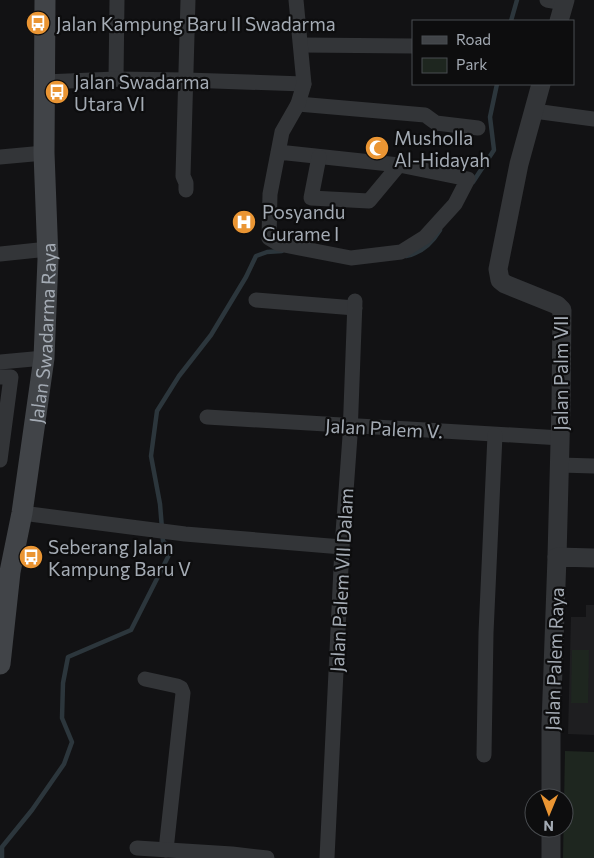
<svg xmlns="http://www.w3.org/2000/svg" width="594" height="858" viewBox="0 0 594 858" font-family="Commissioner,sans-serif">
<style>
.built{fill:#1e1e20}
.green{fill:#1e261f}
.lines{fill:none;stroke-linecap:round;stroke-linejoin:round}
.stream{stroke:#2c363c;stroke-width:4.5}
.minor{stroke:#333538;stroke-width:15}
.tertiary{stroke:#333538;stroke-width:19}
.secondary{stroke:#414448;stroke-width:21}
.labels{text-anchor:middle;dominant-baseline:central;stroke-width:4.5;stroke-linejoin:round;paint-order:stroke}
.poi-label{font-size:19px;fill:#a4abb4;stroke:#0d0d0e;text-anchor:start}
.street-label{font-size:19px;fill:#a4abb4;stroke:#0d0d0e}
</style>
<rect width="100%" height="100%" fill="#121214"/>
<path class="built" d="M586,605h8v130l-26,-1 3,-117h15z"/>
<g class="green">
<path d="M572,650h17l-1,53h-17z"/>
<path d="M565,751l29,1v106h-31z"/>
</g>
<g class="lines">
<g class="stream">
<path d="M511,21l6,-21"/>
<path d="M473,182l21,-32 -4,-33 7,-33"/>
<path d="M406,256c16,-3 26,-13 34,-26"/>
<path d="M2,858v-11l30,-37 32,-46 8,-22 -10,-24 1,-35 5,-26 63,-27 40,-79 -8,-10 -3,-37 -9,-48 6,-45 22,-35 32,-41 35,-58 10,-21 11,-4 15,-1"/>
</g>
<g class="minor">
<path d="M547,0l17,3"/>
<path d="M301,45l112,1"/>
<path d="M116,79l1,-79"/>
<path d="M44,82l72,-3 70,1 118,4"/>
<path d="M298,104l127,11 11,8 42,5"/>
<path d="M534,111l60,8"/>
<path d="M278,152l121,13 69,14 -13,25 -30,33 -24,15 -50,6 -72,-14 -10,-6 1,-44 12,-62 16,-28 6,-20 -8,-84"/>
<path d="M0,157l44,-4"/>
<path d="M319,157l-8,41 58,3 30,-36"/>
<path d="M186,190v-7l-3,-7 5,-176"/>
<path d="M0,254l48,-5"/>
<path d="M256,300l99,8"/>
<path d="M0,362l44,-4"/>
<path d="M0,377h11l-11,83"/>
<path d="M207,417l354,21"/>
<path d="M560,465l34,1"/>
<path d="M22,513l163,21 157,13"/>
<path d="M145,679l32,7 4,2 2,5 -17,157"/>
<path d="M484,755l2,-122 9,-198"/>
<path d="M137,848l95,6 35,4"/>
<path d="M327,858l15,-311 8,-111 5,-135"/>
</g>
<g class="tertiary">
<path d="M559,21l6,-21"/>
<path d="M541,84l-22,80 -21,105 2,11 5,4 52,21 5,5 -1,95 -4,152"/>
<path d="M551,798v-74l6,-167 37,1"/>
<path d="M551,858v-30"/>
</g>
<path class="secondary" id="s1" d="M0,664l10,-92 12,-59 22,-155 4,-99 -4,-106 1,-153"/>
</g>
<defs>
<g id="bus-disc" transform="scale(1.25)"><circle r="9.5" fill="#ea9533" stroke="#0d0d0e"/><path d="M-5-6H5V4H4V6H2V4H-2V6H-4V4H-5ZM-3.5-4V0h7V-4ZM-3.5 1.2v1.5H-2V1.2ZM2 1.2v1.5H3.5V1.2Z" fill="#fff"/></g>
<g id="mosque-disc" transform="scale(1.25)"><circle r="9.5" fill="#ea9533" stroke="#0d0d0e"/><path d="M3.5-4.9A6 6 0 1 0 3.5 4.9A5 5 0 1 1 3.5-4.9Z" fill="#fff"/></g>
<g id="hospital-disc" transform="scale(1.25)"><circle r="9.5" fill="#ea9533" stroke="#0d0d0e"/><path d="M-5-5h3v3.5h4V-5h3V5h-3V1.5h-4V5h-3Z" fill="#fff"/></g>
</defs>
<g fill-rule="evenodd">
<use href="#bus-disc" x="38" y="23"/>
<use href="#bus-disc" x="57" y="92"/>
<use href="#mosque-disc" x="377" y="148"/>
<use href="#hospital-disc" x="244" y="222"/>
<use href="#bus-disc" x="31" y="557"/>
</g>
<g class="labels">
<g class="poi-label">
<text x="56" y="23">Jalan Kampung Baru II Swadarma</text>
<text x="74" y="81">Jalan Swadarma<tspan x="74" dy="22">Utara VI</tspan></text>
<text x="394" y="137">Musholla<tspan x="394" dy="22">Al-Hidayah</tspan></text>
<text x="262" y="211">Posyandu<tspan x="262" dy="22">Gurame I</tspan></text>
<text x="48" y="546">Seberang Jalan<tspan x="48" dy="22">Kampung Baru V</tspan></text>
</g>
<g class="street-label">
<text stroke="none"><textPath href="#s1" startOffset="334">Jalan Swadarma Raya</textPath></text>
<text transform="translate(560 373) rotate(-90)">Jalan Palm VII</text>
<text transform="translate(384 428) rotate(3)">Jalan Palem V.</text>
<text transform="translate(341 580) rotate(-87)">Jalan Palem VII Dalam</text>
<text transform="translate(554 659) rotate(-88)">Jalan Palem Raya</text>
</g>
</g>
<rect x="412" y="20" width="162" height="65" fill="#0d0d0e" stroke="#494c50"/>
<rect x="422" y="36" width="25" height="8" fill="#414448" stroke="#494c50"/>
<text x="456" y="45" font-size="15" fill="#a4abb4">Road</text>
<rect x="422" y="58" width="25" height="15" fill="#1e261f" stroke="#494c50"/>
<text x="456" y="70" font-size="15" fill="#a4abb4">Park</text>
<g transform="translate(549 813) rotate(181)"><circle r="24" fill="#0d0d0e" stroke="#494c50"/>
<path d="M0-4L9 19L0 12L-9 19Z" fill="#ea9533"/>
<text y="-8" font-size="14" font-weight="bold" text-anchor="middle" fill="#a4abb4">N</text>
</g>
</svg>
